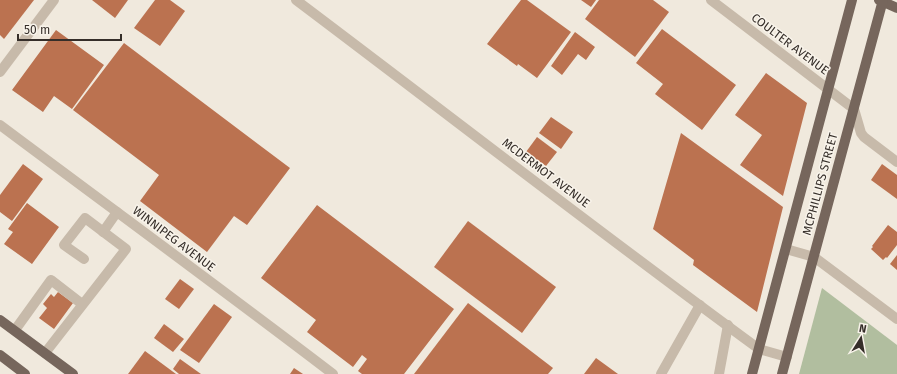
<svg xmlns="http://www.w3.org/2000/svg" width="897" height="374" viewBox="0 0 897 374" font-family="'Fira Sans',sans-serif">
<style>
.green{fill:#b1be9f}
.building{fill:#bb7250}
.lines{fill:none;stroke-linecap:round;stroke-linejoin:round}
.minor{stroke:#c7baaa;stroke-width:10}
.major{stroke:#76665c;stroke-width:10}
.labels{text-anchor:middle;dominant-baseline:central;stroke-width:3;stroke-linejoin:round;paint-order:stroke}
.street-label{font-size:12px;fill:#352e29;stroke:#f8f3ea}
</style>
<rect width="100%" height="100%" fill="#f0e9dd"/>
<path class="green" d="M822,288l75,57v29h-98z"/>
<g class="building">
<path d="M0,0h34l-30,39 -4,-4z"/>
<path d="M92,0h36l-13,18z"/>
<path d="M155,0h15l15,11 -25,35 -26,-18z"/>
<path d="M521,0h6l44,32 -34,46 -19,-14 -1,2 -30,-22z"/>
<path d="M581,0h15l-5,7z"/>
<path d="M599,0h54l16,12 -34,45 -50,-38z"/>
<path d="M662,29l74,56 -34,45 -47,-36 8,-10 -27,-21z"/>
<path d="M56,30l48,35 -32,44 -18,-13 -11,16 -31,-22z"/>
<path d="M575,32l20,15 -9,13 -8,-6 -16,21 -11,-9z"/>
<path d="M124,43l166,125 -43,57 -13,-9 -27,36 -67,-51 19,-26 -86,-65z"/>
<path d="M766,73l41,30 -24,93 -43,-31 22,-30 -27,-20z"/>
<path d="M551,117l22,15 -12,17 -22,-16z"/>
<path d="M681,133l102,74 -26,105 -64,-47 1,-5 -41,-31z"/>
<path d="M537,137l20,15 -11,14 -20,-14z"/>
<path d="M23,164l20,15 -31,42 -12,-9v-17z"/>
<path d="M882,164l15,11v24l-26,-19z"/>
<path d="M27,203l32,24 -27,37 -28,-20 9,-12 -5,-3z"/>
<path d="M317,205l137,104 -50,65h-42l-4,-3 9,-12 -5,-4 -9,12 -46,-35 9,-12 -55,-42z"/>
<path d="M468,221l88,66 -34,46 -88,-66z"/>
<path d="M888,225l9,7v13l-10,13 -1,-1 -3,3 -12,-11 2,-2 -1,-1z"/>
<path d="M897,255v15l-7,-6z"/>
<path d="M180,279l14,10 -15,20 -14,-10z"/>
<path d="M58,292l15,11 -19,26 -15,-11 8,-10 -4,-4 8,-10 3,3z"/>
<path d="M468,303l85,65 -5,6h-134z"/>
<path d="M214,304l18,13 -33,46 -19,-13z"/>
<path d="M164,324l20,15 -11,13 -19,-14z"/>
<path d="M145,351l31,23h-48z"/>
<path d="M596,358l22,16h-34z"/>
<path d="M180,359l21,15h-22l-6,-5z"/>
<path d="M294,368l9,6h-13z"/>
</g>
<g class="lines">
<g class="minor">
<path d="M296,0c154,116 307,235 463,349l28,8"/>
<path d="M711,0l143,109 7,24 3,4 33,25"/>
<path d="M0,72l54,-72"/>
<path d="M0,125c111,83 223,165 333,249"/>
<path d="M103,232l14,-20"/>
<path d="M786,249l28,8 83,62"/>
<path d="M15,330l36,-50 31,24"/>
<path d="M45,353l81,-104 -41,-31 -21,27 20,14"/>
<path d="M661,374l39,-69"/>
<path d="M719,374l9,-49"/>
</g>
<g class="major">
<path d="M879,0l18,8"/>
<path d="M0,320l73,54"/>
<path d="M0,355l25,19"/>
<path d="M752,374l100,-374"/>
<path d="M782,374l101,-374"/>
</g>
</g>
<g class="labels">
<g class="street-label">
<text transform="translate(790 44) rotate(37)">COULTER AVENUE</text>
<text transform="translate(546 173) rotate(37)">MCDERMOT AVENUE</text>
<text transform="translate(820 184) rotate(-75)">MCPHILLIPS STREET</text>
<text transform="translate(174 239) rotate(37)">WINNIPEG AVENUE</text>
</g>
</g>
<g transform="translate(861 338) rotate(11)" stroke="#f8f3ea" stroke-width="3" paint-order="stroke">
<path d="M0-3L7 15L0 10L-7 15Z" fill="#352e29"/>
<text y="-6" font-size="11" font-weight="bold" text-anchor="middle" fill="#352e29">N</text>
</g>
<path d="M18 34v6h103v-6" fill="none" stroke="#352e29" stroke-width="2"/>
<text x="24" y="34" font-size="12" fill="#352e29" stroke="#f8f3ea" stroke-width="3" paint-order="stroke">50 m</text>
</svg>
